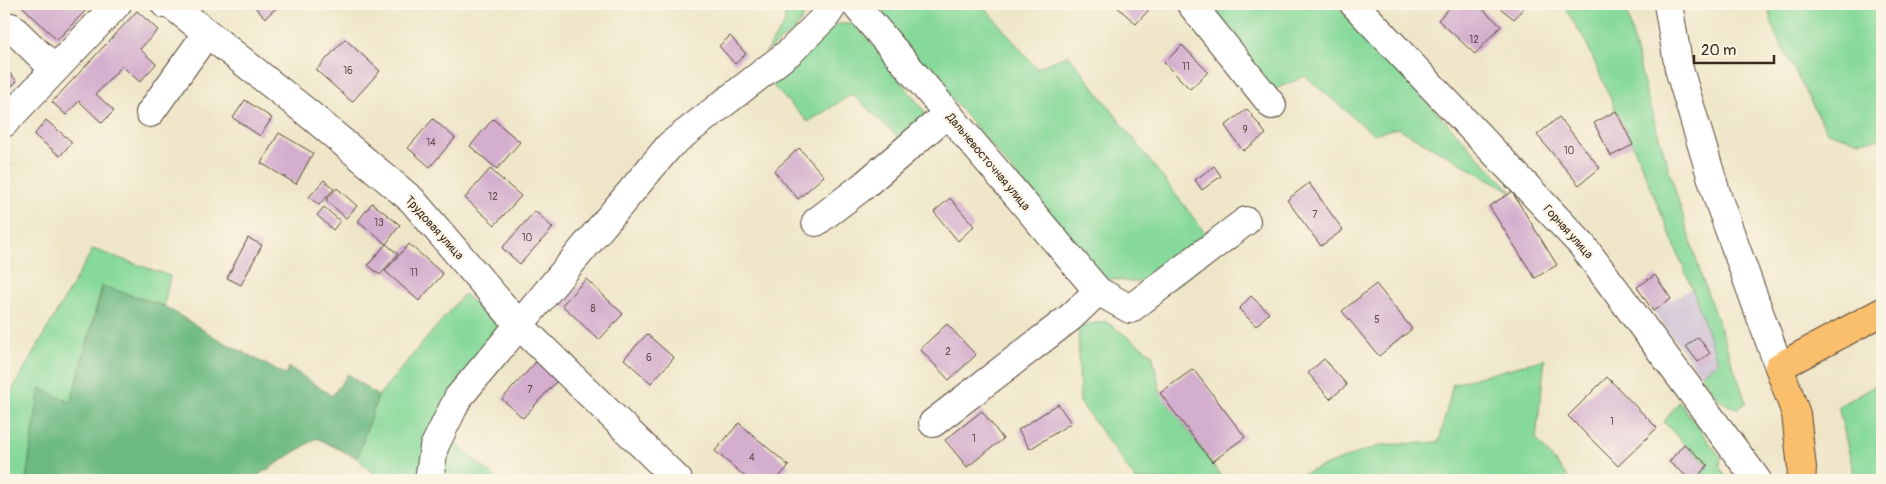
<svg xmlns="http://www.w3.org/2000/svg" width="1886" height="484" viewBox="0 0 1886 484" font-family="Pangolin,sans-serif">
<style>
.industrial{fill:#ccbfd4}
.green{fill:#86d99a;stroke:#60825c}
.forest{fill:#6cb982;stroke:#547250}
.building{fill:#d3aece}
.lines{fill:none;stroke-linecap:round;stroke-linejoin:round}
.minor-casing{stroke:#564638;stroke-width:30}
.major-casing{stroke:#564638;stroke-width:30}
.minor{stroke:#fff;stroke-width:28}
.major{stroke:#f9bf6d;stroke-width:28}
.labels{text-anchor:middle;dominant-baseline:central;stroke-width:4.5;stroke-linejoin:round;paint-order:stroke}
.number-label{font-size:10px;fill:#614b4a}
.street-label{font-size:12px;fill:#3b2a1e;stroke:#fcf5e5}
</style>
<rect width="100%" height="100%" fill="#fcf5e5"/>
<filter id="ink" filterUnits="userSpaceOnUse"><feTurbulence type="fractalNoise" baseFrequency=".02" numOctaves="2"/><feDisplacementMap in="SourceGraphic" scale="10" xChannelSelector="R" yChannelSelector="G"/><feConvolveMatrix kernelMatrix="1 2 1 2 8 2 1 2 1" color-interpolation-filters="sRGB"/></filter>
<filter id="wash" filterUnits="userSpaceOnUse"><feTurbulence type="fractalNoise" baseFrequency=".0096" numOctaves="4" result="noise"/><feDisplacementMap in="SourceGraphic" scale="20" xChannelSelector="R" yChannelSelector="G"/><feGaussianBlur stdDeviation="1.12" result="paint"/><feColorMatrix in="noise" values="0 0 0 0 0 0 0 0 0 0 0 0 0 0 0 0 0 1.4 0 .05"/><feComposite in="paint" operator="in"/></filter>
<g filter="url(#wash)">
<rect width="100%" height="100%" fill="#efe6c9"/>
<path class="industrial" d="M1692,288l26,74 -17,13 -48,-64z"/>
<g class="green">
<path d="M784,4h28l-17,26 -30,23 20,-30z"/>
<path d="M878,4h104l54,64 33,-13 150,196 -44,36 -72,-9 -226,-268z"/>
<path d="M1177,4h158l177,188 -114,-64 -25,6 -68,-58 -51,23z"/>
<path d="M1562,4h63l22,93 53,175 46,130 -7,6c-20,-2 -27,-18 -38,-33l17,-13 -26,-74 -59,-143 -17,-34 -31,-71z"/>
<path d="M1767,4h115v135l-25,2 -30,-9 -52,-98z"/>
<path d="M837,24h19l83,106 -26,21 -61,-57 -44,28 -37,-38z"/>
<path d="M93,249l77,27 -6,30 -62,-20 -31,117 -31,-15 -14,92h-22v-76z"/>
<path d="M464,294l33,29 2,16 -81,141h-39l-22,-22 21,-62z"/>
<path d="M1105,321l47,33 9,39 63,87h-88l-56,-78 -2,-75z"/>
<path d="M1545,359l-9,80 34,41h-284l95,-35 58,-3 14,-58z"/>
<path d="M1882,382v92l-3,6h-26l2,-2 -17,-72z"/>
<path d="M1679,402l42,56 -1,9 7,13h-32l13,-15 -24,-21 -20,-22z"/>
<path d="M447,436l51,44h-58z"/>
</g>
<path class="forest" d="M103,286l61,20 54,33 68,36 3,-8 43,29 16,-22 30,22 -21,62 -40,-20 -66,42h-225l14,-92 31,15z"/>
<g id="blocks">
<g class="building">
<path d="M22,4h70l-35,36 -36,-35z"/>
<path d="M252,4h29l-16,14z"/>
<path d="M1114,4h40l-18,20z"/>
<path d="M1453,4h24l24,22 -26,28 -37,-34z"/>
<path d="M1495,4h32l-13,15z"/>
<path d="M137,11l21,19 -18,19 16,15 -16,18 -18,-16 -26,28 18,17 -12,12 -23,-22 -13,14 -14,-13z"/>
<path d="M730,36l16,18 -11,10 -16,-18z"/>
<path d="M345,39l35,32 -28,31 -36,-32z"/>
<path d="M1182,45l26,27 -18,17 -26,-26z"/>
<path d="M4,67l13,14 -13,13z"/>
<path d="M245,100l27,18 -12,18 -27,-18z"/>
<path d="M1247,109l19,25 -23,17 -18,-25z"/>
<path d="M1616,111l17,34 -22,11 -17,-33z"/>
<path d="M1559,117l41,51 -21,17 -42,-50z"/>
<path d="M433,119l22,19 -25,29 -22,-19z"/>
<path d="M493,119l27,23 -23,27 -27,-23z"/>
<path d="M46,120l26,22 -12,14 -26,-21z"/>
<path d="M279,133l34,20 -17,31 -35,-21z"/>
<path d="M799,148l25,28 -26,23 -24,-28z"/>
<path d="M4,158l7,6 -7,8z"/>
<path d="M1214,166l7,10 -19,14 -7,-10z"/>
<path d="M490,169l31,27 -26,29 -30,-27z"/>
<path d="M324,180l10,9 -15,16 -10,-8z"/>
<path d="M1309,183l34,47 -22,16 -34,-46z"/>
<path d="M337,188l20,18 -11,12 -20,-18z"/>
<path d="M1512,192l45,73 -22,13 -46,-72z"/>
<path d="M950,198l24,28 -16,15 -24,-29z"/>
<path d="M372,203l28,22 -14,19 -28,-23z"/>
<path d="M324,207l16,14 -7,9 -16,-15z"/>
<path d="M535,211l18,17 -33,36 -18,-16z"/>
<path d="M248,238l14,7 -21,40 -14,-7z"/>
<path d="M386,244l12,10 -18,21 -12,-10z"/>
<path d="M409,244l34,30 -24,27 -34,-30z"/>
<path d="M1655,275l16,24 -18,12 -16,-24z"/>
<path d="M586,279l37,35 -24,26 -37,-35z"/>
<path d="M1376,284l36,45 -33,27 -37,-45z"/>
<path d="M1251,296l18,17 -13,13 -17,-17z"/>
<path d="M947,324l29,31 -27,25 -29,-31z"/>
<path d="M647,334l27,24 -23,25 -27,-24z"/>
<path d="M1698,337l12,16 -12,9 -12,-16z"/>
<path d="M1324,359l23,26 -17,14 -22,-26z"/>
<path d="M536,362l21,19 -34,37 -21,-19z"/>
<path d="M1193,369l52,68 -33,25 -52,-69z"/>
<path d="M1607,377l50,51 -39,38 -50,-50z"/>
<path d="M1058,404l13,19 -41,26 -12,-19z"/>
<path d="M982,411l21,28 -36,28 -22,-27z"/>
<path d="M739,423l50,43 -13,14h-27l-34,-29z"/>
<path d="M1684,444l24,21 -13,15h-4l-22,-18z"/>
</g>
</g>
</g>
<g filter="url(#ink)">
<use href="#blocks" fill-opacity="0" stroke="#564638" stroke-width="1"/>
<g class="lines">
<g class="minor-casing">
<g id="minor">
<path d="M165,4l8,2 136,108 103,86 107,125 159,155"/>
<path d="M855,4l243,287 32,18 116,-88"/>
<path d="M1191,4l81,101"/>
<path d="M1354,4l228,241 175,235"/>
<path d="M1668,4l11,65 39,130 61,168"/>
<path d="M11,27l43,42"/>
<path d="M150,113l57,-80"/>
<path d="M4,123l113,-119"/>
<path d="M816,222l46,-35 85,-73"/>
<path d="M933,423l138,-106 27,-26"/>
<path d="M429,480l5,-33 24,-49 212,-253 121,-94 35,-35 8,-12"/>
</g>
</g>
<g class="major-casing">
<path id="major" d="M1801,480l1,-12 -6,-54 -17,-47 103,-55"/>
</g>
<use href="#minor" class="minor"/>
<use href="#major" class="major"/>
</g>
</g>
<g class="labels">
<g class="number-label">
<text x="1474" y="40">12</text>
<text x="1186" y="67">11</text>
<text x="348" y="71">16</text>
<text x="1245" y="130">9</text>
<text x="431" y="143">14</text>
<text x="1569" y="151">10</text>
<text x="493" y="197">12</text>
<text x="1315" y="215">7</text>
<text x="379" y="223">13</text>
<text x="527" y="238">10</text>
<text x="414" y="273">11</text>
<text x="593" y="309">8</text>
<text x="1377" y="320">5</text>
<text x="948" y="352">2</text>
<text x="649" y="358">6</text>
<text x="530" y="390">7</text>
<text x="1612" y="422">1</text>
<text x="974" y="439">1</text>
<text x="752" y="458">4</text>
</g>
<g class="street-label">
<text transform="translate(988 162) rotate(50)">Дальневосточная улица</text>
<text transform="translate(434 228) rotate(48)">Трудовая улица</text>
<text transform="translate(1568 232) rotate(48)">Горная улица</text>
</g>
</g>
<rect width="1886" height="484" fill="none" stroke="#fcf5e5" stroke-width="20"/>
<path d="M1694 55v8h80v-8" fill="none" stroke="#3b2a1e" stroke-width="2.5"/>
<text x="1701" y="55" font-size="15" fill="#3b2a1e" stroke="#fcf5e5" stroke-width="4" paint-order="stroke">20 m</text>
</svg>
